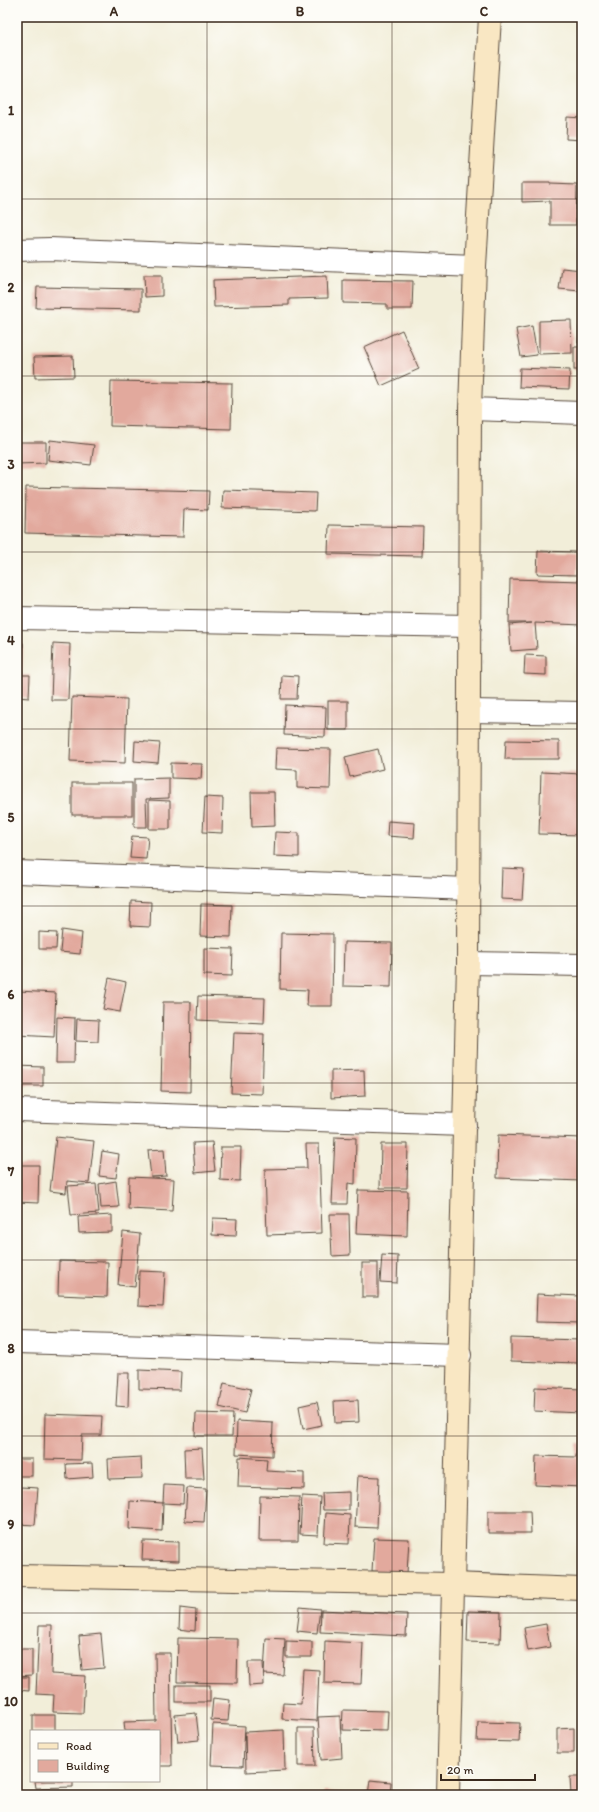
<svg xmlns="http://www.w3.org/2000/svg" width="599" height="1812" viewBox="0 0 599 1812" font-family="Itim,sans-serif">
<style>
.building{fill:#e2a99d}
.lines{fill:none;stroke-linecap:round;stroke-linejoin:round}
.street-casing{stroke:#56473a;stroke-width:24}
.secondary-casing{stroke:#56473a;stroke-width:24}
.street{stroke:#fff;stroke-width:22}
.secondary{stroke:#f9e7c3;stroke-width:22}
.grid{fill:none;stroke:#3b2a1e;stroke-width:1;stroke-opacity:0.55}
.neatline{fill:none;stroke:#3b2a1e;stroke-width:1.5}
.grid-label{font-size:13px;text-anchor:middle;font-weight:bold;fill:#3b2a1e}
</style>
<rect width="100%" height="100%" fill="#fdfcf7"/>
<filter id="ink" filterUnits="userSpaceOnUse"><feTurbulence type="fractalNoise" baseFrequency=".025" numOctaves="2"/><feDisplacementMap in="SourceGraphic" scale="8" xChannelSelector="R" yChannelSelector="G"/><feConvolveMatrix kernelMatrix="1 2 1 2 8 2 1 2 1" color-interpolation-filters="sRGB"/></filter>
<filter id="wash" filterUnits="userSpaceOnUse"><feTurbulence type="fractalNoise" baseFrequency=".012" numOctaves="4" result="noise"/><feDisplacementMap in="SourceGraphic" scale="16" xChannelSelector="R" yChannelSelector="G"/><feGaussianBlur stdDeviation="0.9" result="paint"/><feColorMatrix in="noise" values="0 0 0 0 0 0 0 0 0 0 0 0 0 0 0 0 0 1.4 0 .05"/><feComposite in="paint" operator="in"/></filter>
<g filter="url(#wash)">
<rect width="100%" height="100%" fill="#f2eed9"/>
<g id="blocks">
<g class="building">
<path d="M578,17h4v33h-3z"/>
<path d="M567,117l15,1v22l-16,-1z"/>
<path d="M522,183h28v1l27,1 -1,40h-26v-24l-28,1z"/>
<path d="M562,268l20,2 -2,21 -21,-2z"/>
<path d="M144,275h18v21l-17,1z"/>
<path d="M327,276l1,22 -39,1v6l-75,2 -1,-27z"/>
<path d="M343,280l70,1 -1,28h-25v-5l-44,-1z"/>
<path d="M37,287l104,2v21l-105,-2z"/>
<path d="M571,320l1,33 -33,1v-33z"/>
<path d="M532,326l5,29 -16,2 -5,-28z"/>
<path d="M579,326h3v17h-4z"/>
<path d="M402,330l17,39 -38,17 -17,-39z"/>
<rect x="574" y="347" width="8" height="23"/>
<path d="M73,356l1,21 -39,1 -1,-21z"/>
<path d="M520,368l50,2 -1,19 -50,-2z"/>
<path d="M111,381l121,2 -1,46 -121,-3z"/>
<path d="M50,440l44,5 -3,20 -43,-5z"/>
<path d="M17,442h29v21l-29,1z"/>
<path d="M26,487l183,4 -1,19 -24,-1 -1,28 -158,-4z"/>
<path d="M223,490l93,3 -1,18 -93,-3z"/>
<path d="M329,525l94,2 -1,29 -94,-2z"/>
<path d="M538,551l40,1 -1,23 -40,-1z"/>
<path d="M510,579l72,2v44l-47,-2 2,26 -26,2 -2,-26 23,-2h-23z"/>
<path d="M17,643h6l-1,32h8l-1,23 -12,-1z"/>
<path d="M53,643l17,1 -2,56h-17z"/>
<path d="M525,655l21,1v19l-22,-1z"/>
<path d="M282,675l16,1 -1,23h-16z"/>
<path d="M72,697l55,2 -2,64 -55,-2z"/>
<rect x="328" y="701" width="20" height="29"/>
<path d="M285,705l41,2 -1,30 -41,-2z"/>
<path d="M506,740l53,1v18h-54z"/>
<path d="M135,741l25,2 -2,20 -24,-2z"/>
<path d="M276,748l55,1 -1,40 -33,-1v-18l-22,-1z"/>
<path d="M378,749l5,20 -33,8 -5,-20z"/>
<path d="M171,763l31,1 -1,15 -30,-1z"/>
<path d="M541,772l41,2v61l-43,-1z"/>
<path d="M169,778v20l-23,1 1,28h-13v-48z"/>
<rect x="72" y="783" width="60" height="32"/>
<path d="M251,792h23l1,34 -23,1z"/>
<path d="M205,797l18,1 -1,35 -19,-1z"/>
<path d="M149,800l21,1v28h-21z"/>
<path d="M388,821l27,2 -1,15 -27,-2z"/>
<path d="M275,832l24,1v24l-25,-1z"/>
<path d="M132,836l16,1 -2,22 -16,-1z"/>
<path d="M502,868l22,1 -2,31 -21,-1z"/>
<path d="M131,901l20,1 -1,25 -20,-1z"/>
<path d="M201,904l31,1 -1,32 -31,-1z"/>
<path d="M62,930l20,3 -2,21 -20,-2z"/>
<path d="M39,932l18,1 -1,16h-17z"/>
<path d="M281,933l52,1 -1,72h-25l1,-16 -28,-1z"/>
<path d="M344,942l48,1 -1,44 -48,-1z"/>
<path d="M204,948l29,1 -1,27 -28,-1z"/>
<path d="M109,978l17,4 -6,30 -17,-3z"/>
<path d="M18,991l38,2 -2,44 -37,-2z"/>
<path d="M198,996l67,2 -1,25 -67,-3z"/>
<path d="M163,1002h28l-1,90 -29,-1z"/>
<path d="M57,1017l18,1 -1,45h-18z"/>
<path d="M77,1019l22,1 -1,22 -22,-1z"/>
<path d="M234,1033l30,1 -2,60 -31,-1z"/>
<path d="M17,1066l26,1v19h-26z"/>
<path d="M364,1070l1,26 -34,2v-27z"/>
<path d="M498,1135l84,3v43l-85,-3z"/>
<path d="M56,1137l38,4 -5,42 -22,-2 -1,12 -16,-2z"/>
<path d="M335,1137l21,1 -1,46 -7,-1 -1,21h-15z"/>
<path d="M212,1142l3,29 -20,2 -2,-30z"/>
<path d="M306,1144h13l3,89 -55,2 -2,-66 42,-1z"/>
<path d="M381,1144h27l-1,44h-27z"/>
<path d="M221,1147h20l-1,34 -20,-1z"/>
<path d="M164,1149l2,27 -15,1 -3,-27z"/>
<path d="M102,1151l17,3 -3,24 -17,-2z"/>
<path d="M17,1165h22l-1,38 -21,-1z"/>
<path d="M129,1177l45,2 -2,32 -44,-2z"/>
<path d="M116,1181l3,26 -18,1 -2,-24z"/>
<path d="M96,1184l3,29 -28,2 -3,-29z"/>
<path d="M358,1190l50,1 -1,45 -51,-2z"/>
<path d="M330,1214h19l1,41 -18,1z"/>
<path d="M112,1215v17l-33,1 -1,-16z"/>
<path d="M213,1218l24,1 -1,17 -24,-1z"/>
<path d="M123,1232l17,2 -5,53 -17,-2z"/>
<path d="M382,1255l16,1 -1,27 -17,-1z"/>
<path d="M59,1261l49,1 -1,35 -49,-2z"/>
<rect x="362" y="1263" width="16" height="34"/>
<path d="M139,1271l26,1 -2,35 -25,-1z"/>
<path d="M537,1294l43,2v27l-44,-1z"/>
<path d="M511,1338l69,2 -1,23 -68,-2z"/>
<path d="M139,1370l42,2 -1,18 -41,-1z"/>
<path d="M118,1373h11l-1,34 -12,-1z"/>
<path d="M224,1383l27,6 -6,24 -26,-6z"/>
<path d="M535,1387l47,2v24l-48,-2z"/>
<path d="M358,1400l1,22 -24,1 -1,-22z"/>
<path d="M317,1402l5,23 -19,4 -4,-23z"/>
<path d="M196,1413l37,1 -1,22h-37z"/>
<path d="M45,1414l57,2 -1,19h-19l-1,25 -37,-1z"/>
<path d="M237,1421l36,2 -1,33 -36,-2z"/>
<path d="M577,1443h5v44l-47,-2 1,-29 40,1z"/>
<path d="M202,1448l2,31h-19l-1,-30z"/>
<path d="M141,1457l1,21 -33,1 -1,-20z"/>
<path d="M239,1457l28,2 -1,12 38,2v16l-66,-2z"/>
<rect x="17" y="1459" width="15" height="17"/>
<path d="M92,1463l1,14 -26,2 -1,-15z"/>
<path d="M358,1476l21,1 -2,51 -22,-1z"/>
<path d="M164,1485l20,1 -1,18 -20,-1z"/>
<path d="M21,1487l17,1 -3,37 -18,-1v-20h3z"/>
<path d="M187,1488l19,1 -2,33 -19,-1z"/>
<path d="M349,1492v18h-26l-1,-17z"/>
<path d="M260,1496l39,1 -1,44h-39z"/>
<path d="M302,1496l18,1 -2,38 -18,-1z"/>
<path d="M130,1501l33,2 -1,28 -33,-2z"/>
<path d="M488,1511h42l1,22h-43z"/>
<path d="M326,1513l24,2 -1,29 -25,-1z"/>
<path d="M374,1538l35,1 -2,34 -35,-2z"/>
<path d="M143,1541l36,1v19l-37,-1z"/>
<path d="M300,1607l20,2 -3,24 -20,-2z"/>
<path d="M180,1608l16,2 -1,21 -16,-2z"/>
<path d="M321,1610l86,4 -1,22 -86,-4z"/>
<path d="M468,1611l33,1 -1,31 -33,-1z"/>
<path d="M546,1624l4,23 -22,4 -4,-23z"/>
<path d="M39,1625h13l-1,49 34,2 -2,37 -30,-1 1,-17 -18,-1z"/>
<path d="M101,1634l3,34 -22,2 -3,-34z"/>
<path d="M178,1638l60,1 -1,44 -60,-1z"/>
<path d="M266,1638l19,1 -2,36 -19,-1z"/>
<path d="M286,1641l26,1v15h-26z"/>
<path d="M325,1641l38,2 -2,41 -37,-1z"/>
<path d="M17,1649h15v26l-15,1z"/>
<path d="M155,1653h15l2,113h-13v-35h-34l-1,-9 32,-1z"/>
<path d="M248,1662h15l1,23 -15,1z"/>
<path d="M303,1669l16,1 -2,51 -35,-2 1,-16 18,1z"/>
<path d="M17,1677h12v14l-12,-1z"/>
<rect x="176" y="1685" width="34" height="17"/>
<path d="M213,1698l17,2 -2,21 -17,-1z"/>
<path d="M343,1710l45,1 -1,20 -45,-1z"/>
<path d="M196,1713l3,27 -21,2 -3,-27z"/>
<rect x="33" y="1715" width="22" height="16"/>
<path d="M340,1716l2,42 -21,2 -3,-43z"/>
<path d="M478,1722l42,1 -1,19 -42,-1z"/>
<path d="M213,1724l32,2 -2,40 -32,-1z"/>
<path d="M298,1728h16l1,38h-17z"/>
<path d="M574,1728v25h-17v-24z"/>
<path d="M284,1730l1,40 -39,2 -1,-40z"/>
<path d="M570,1777h12v18h-11z"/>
<path d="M370,1780l21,2 -1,13h-22z"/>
<path d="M35,1781h38v6l-37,1z"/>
<path d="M324,1791l20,2 -1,2h-20z"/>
</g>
</g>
</g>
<g filter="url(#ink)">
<use href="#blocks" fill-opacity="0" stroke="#56473a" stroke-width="1"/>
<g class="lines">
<g class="street-casing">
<g id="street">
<path d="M17,250l33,-1 425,17"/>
<path d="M470,409l112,4"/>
<path d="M17,618l453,8"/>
<path d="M469,711l113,2"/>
<path d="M17,872l452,17"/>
<path d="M468,963l114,2"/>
<path d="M17,1110l448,15"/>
<path d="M17,1342l443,13"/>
</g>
</g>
<g class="secondary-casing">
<g id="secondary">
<path d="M17,1576l437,8 128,5"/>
<path d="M448,1795l20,-832 2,-554 5,-143 15,-249"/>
</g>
</g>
<use href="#street" class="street"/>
<use href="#secondary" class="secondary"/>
</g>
</g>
<path class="grid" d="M207,17v1778M392,17v1778M17,199h565M17,376h565M17,552h565M17,729h565M17,906h565M17,1083h565M17,1260h565M17,1436h565M17,1613h565"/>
<rect width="599" height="1812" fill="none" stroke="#fdfcf7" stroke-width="44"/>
<rect x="30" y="1730" width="130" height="52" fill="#fdfcf7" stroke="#afa8a0"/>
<rect x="38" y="1743" width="20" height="6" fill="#f9e7c3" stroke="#afa8a0"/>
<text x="66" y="1750" font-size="12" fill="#3b2a1e">Road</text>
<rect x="38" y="1760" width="20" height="12" fill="#e2a99d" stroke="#afa8a0"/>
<text x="66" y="1770" font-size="12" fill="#3b2a1e">Building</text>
<path d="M441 1774v6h94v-6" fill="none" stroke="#3b2a1e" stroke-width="2"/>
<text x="447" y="1774" font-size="12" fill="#3b2a1e" stroke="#fdfcf7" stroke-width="3" paint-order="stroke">20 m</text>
<rect x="22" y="22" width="555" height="1768" class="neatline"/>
<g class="grid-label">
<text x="114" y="16">A</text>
<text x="300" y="16">B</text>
<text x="484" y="16">C</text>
<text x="11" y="115">1</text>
<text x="11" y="292">2</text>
<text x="11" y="469">3</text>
<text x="11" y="645">4</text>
<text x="11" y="822">5</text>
<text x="11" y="999">6</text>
<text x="11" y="1176">7</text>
<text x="11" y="1353">8</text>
<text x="11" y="1529">9</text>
<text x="11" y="1706">10</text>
</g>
</svg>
